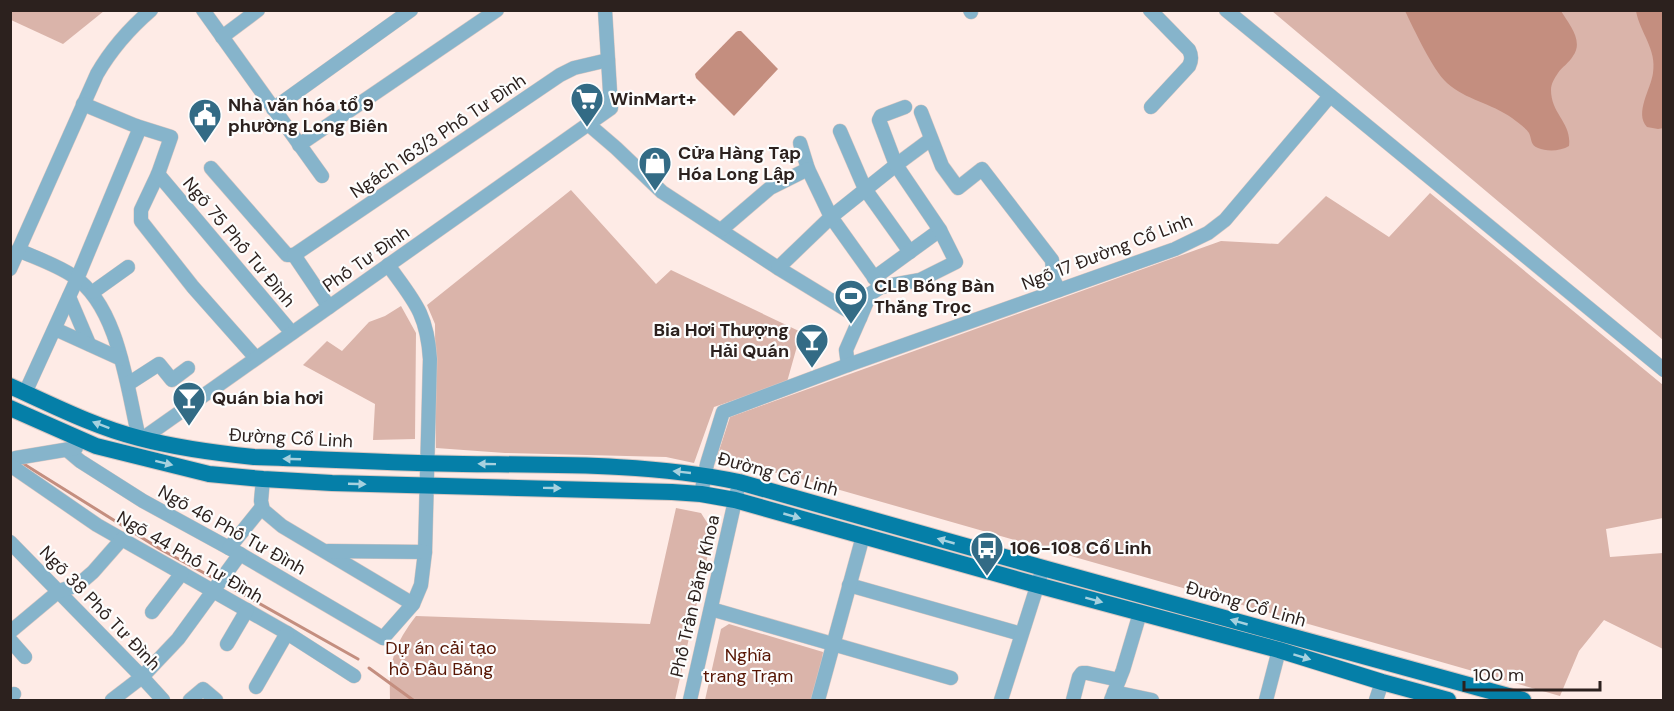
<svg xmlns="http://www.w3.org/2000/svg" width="1674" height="711" viewBox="0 0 1674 711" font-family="'DM Sans',sans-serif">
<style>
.green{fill:#dab4aa}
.water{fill:#c48e7f}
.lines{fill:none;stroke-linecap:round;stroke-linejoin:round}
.stream{stroke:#c48e7f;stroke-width:3}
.minor-casing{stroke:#d8c7c2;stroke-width:15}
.major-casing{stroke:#d8c7c2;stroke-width:18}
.minor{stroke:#86b4cb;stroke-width:14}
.major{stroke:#057fa8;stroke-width:16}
.oneway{fill:#a6d1df}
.labels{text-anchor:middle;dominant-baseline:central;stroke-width:4.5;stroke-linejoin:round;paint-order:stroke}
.poi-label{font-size:18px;font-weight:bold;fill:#2c211e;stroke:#fdfdfd;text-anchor:start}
.street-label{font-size:18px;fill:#2c211e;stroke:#fdfdfd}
.park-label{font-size:18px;fill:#581604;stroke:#fdfdfd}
</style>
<rect width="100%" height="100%" fill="#feebe6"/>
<g class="green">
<path d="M11,10h93v1l-41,33 -52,-24z"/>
<path d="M1272,11h391v329z"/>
<path d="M571,190l85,94 15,-14 130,62 -14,50 -73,25 -20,56 -28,-6 -161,-4 -69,-5 -1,-124 -8,-19z"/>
<path d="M1430,193l233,192v133l-57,11 4,28 53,-4v96l-59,-29 -25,31 -19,45 -769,-220 -75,-16 14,-43 491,-176 57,3 48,-48 63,41z"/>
<path d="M401,306l15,27 -1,106 -42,1 2,-36 -72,-39 24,-24 15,10 27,-29 16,-6z"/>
<path d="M676,508l25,5 12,19 -38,168h-285c-1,-37 3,-54 26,-84l234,8z"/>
<path d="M729,624l94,28 -6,48h-112l16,-71z"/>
</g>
<g class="water">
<path d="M1405,11h156c8,13 23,30 12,45 -4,7 -11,11 -15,17 -4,6 -7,11 -7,17 0,24 21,33 18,56 -8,5 -22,6 -31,2 -8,-3 -6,-9 -9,-15 -3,-5 -12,-11 -17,-15 -21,-15 -46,-18 -65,-35 -15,-14 -33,-54 -42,-72z"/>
<path d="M1636,11h27l1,117 -6,1 -11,-2c-13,-14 4,-38 6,-54 4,-24 -13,-40 -17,-62z"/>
<path d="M738,31h3l37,38 -44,47 -38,-38 -1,-4 41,-42z"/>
</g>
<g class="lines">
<g class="stream">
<path d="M19,461l141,88 57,31"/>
<path d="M223,583l135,76"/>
<path d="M369,668l44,32"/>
</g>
<g class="minor-casing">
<g id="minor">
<path d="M203,10l119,166"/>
<path d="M970,10l1,2"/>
<path d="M1150,10l39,40c3,6 3,10 0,16l-38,41"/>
<path d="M1226,10l438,360"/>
<path d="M222,37l36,-27"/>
<path d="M273,109l138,-99"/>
<path d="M921,112l21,54 16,22 24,-19 70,91 2,21 5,9"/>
<path d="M588,124l28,24 46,44 116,76 82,50 -14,32 2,15"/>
<path d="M136,126l35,11 -13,37 -17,36v11l52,66 63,71"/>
<path d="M840,131l25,58 45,63"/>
<path d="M800,143l8,26"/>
<path d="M299,145l198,-135"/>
<path d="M211,168l76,87h7"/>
<path d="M158,174l134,159"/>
<path d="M721,230l49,-42 38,-19 23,48 50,70"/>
<path d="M18,250c18,8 39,15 55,26 46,30 54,113 66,162"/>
<path d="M294,255l266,-180 14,-7 34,-8"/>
<path d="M294,255l35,52"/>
<path d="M778,268l53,-51 65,-52 35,-26"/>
<path d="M10,269l87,-195c15,-26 32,-45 54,-64"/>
<path d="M874,278l66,-48"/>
<path d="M93,292l35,-25"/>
<path d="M69,297l20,47"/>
<path d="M860,318l10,-24 11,-7 39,-7 36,-18 -16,-32 -44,-65 -17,-45 2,-4 24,-9"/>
<path d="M55,329l66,30"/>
<path d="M128,384l31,-20 13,16 16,-12"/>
<path d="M25,393l52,-114 62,-149 -3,-4 -53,-22"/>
<path d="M142,439l469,-331 -6,-98"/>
<path d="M67,450l13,11 63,40 97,53 143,84 30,-34 8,-19 4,-33 5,-193c-3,-46 -16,-58 -42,-94"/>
<path d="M10,460l6,-2 60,-10"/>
<path d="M10,465l87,60 190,108 67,43"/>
<path d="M263,479l-2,22 2,9 19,16 131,78"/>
<path d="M701,494l6,-30 16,-52 125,-47 327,-116 33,-16 17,-13 105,-124"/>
<path d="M10,542l132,135 21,23"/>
<path d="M229,548l33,-41"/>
<path d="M328,551l97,1"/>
<path d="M849,585l172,49"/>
<path d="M711,609l240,69"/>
<path d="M152,612l30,-39"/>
<path d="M10,632l49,-41 19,-6 15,-13 29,-33"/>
<path d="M10,640l15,17"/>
<path d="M227,644l20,-34"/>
<path d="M256,687l31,-54"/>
<path d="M1114,692l38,8"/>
<path d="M10,696l4,-2"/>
<path d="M112,700l30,-23 36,-38 62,-85"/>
<path d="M190,700l13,-11 13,11"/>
<path d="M690,700l47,-208"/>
<path d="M818,700l45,-164"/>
<path d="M1001,700l39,-123"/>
<path d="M1073,700l6,-23 3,-4h5l32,7"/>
<path d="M1111,700l12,-30 17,-57"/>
<path d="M1266,700l13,-50"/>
<path d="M1376,700l6,-18"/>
</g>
</g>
<g class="major-casing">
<g id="major">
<path d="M10,386c42,19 85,41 129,52 38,10 76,15 115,19 69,2 139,6 209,7 91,1 187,-1 276,18l304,86 480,132"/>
<path d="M10,408l86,38 113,28 54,5 69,4 340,9 29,2 34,6 302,85 242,65 103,32 66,18"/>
</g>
</g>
<use href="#minor" class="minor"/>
<use href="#major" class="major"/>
</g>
<defs><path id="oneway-solid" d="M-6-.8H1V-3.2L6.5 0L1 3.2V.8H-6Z" transform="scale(1.5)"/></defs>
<g class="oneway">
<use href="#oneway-solid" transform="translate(101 425) rotate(-159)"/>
<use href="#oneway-solid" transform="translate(292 459) rotate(-178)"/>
<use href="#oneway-solid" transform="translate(164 463) rotate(14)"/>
<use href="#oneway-solid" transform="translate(487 464) rotate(-179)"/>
<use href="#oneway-solid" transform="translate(682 472) rotate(-174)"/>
<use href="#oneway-solid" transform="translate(357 484) rotate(2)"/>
<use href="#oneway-solid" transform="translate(552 488) rotate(1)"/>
<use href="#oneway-solid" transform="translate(792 516) rotate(16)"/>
<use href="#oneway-solid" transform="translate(946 541) rotate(-164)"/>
<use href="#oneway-solid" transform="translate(1094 600) rotate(15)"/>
<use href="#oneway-solid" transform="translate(1239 622) rotate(-164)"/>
<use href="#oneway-solid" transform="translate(1302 657) rotate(17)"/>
</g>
<defs>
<g id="supermarket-pin" transform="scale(1.725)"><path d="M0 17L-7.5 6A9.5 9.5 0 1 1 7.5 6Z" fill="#336b85" stroke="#fdfdfd"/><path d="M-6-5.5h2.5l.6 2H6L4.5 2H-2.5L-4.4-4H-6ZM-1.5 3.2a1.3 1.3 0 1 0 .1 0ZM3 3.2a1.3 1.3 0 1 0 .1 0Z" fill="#fff"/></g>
<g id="civic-pin" transform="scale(1.725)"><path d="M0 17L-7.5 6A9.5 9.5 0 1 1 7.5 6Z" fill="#336b85" stroke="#fdfdfd"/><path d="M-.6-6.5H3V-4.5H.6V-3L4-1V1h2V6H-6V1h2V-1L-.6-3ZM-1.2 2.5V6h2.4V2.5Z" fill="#fff"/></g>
<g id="shop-pin" transform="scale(1.725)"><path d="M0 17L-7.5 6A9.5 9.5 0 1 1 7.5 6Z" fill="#336b85" stroke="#fdfdfd"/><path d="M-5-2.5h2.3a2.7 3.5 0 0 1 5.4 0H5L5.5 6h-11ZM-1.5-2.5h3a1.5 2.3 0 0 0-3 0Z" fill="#fff"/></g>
<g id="stadium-pin" transform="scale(1.725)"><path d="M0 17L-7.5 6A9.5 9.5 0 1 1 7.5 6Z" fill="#336b85" stroke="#fdfdfd"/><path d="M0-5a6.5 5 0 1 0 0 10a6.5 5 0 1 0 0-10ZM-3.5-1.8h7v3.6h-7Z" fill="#fff"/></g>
<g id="bar-pin" transform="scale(1.725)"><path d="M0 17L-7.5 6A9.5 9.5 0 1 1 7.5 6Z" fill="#336b85" stroke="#fdfdfd"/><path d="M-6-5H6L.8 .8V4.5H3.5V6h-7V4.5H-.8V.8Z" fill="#fff"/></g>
<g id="bus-pin" transform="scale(1.725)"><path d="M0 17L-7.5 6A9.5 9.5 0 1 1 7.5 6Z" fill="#336b85" stroke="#fdfdfd"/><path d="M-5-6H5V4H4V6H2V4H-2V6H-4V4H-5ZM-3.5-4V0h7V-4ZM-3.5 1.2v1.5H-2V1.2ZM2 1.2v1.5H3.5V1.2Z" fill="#fff"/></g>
</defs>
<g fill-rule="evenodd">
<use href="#supermarket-pin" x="587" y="99"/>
<use href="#civic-pin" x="205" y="115"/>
<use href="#shop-pin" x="655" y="163"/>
<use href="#stadium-pin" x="851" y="296"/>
<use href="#bar-pin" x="812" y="340"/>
<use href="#bar-pin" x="189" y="398"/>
<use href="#bus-pin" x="987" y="548"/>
</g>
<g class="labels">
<g class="poi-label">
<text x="610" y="99">WinMart+</text>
<text x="228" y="105">Nhà văn hóa tổ 9<tspan x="228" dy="21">phường Long Biên</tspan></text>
<text x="678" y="153">Cửa Hàng Tạp<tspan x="678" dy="21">Hóa Long Lập</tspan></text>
<text x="874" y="286">CLB Bóng Bàn<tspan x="874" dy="21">Thắng Trọc</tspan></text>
<text x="789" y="330" text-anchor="end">Bia Hơi Thượng<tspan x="789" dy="21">Hải Quán</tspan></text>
<text x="212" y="398">Quán bia hơi</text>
<text x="1010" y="548">106-108 Cổ Linh</text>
</g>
<g class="street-label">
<text transform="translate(438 136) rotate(-34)">Ngách 163/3 Phố Tư Đình</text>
<text transform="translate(239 242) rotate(50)">Ngõ 75 Phố Tư Đình</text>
<text transform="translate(1107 252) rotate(-21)">Ngõ 17 Đường Cổ Linh</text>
<text transform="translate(366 259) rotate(-35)">Phố Tư Đình</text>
<text transform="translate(291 438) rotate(3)">Đường Cổ Linh</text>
<text transform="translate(778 474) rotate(15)">Đường Cổ Linh</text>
<text transform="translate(232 530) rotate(29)">Ngõ 46 Phố Tư Đình</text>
<text transform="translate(190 557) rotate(30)">Ngõ 44 Phố Tư Đình</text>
<text transform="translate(695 596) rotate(-77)">Phố Trần Đăng Khoa</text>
<text transform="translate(1246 604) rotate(16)">Đường Cổ Linh</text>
<text transform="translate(100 608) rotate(46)">Ngõ 38 Phố Tư Đình</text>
</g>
<g class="park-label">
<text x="441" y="648">Dự án cải tạo<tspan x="441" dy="21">hồ Đầu Băng</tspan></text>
<text x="748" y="655">Nghĩa<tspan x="748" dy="21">trang Trạm</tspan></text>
</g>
</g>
<rect width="1674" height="711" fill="none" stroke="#2c211e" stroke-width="24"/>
<path d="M1464 681v9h136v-9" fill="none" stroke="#2c211e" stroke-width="3"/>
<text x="1473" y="681" font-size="18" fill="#2c211e" stroke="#fdfdfd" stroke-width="4.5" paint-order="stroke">100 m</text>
</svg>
